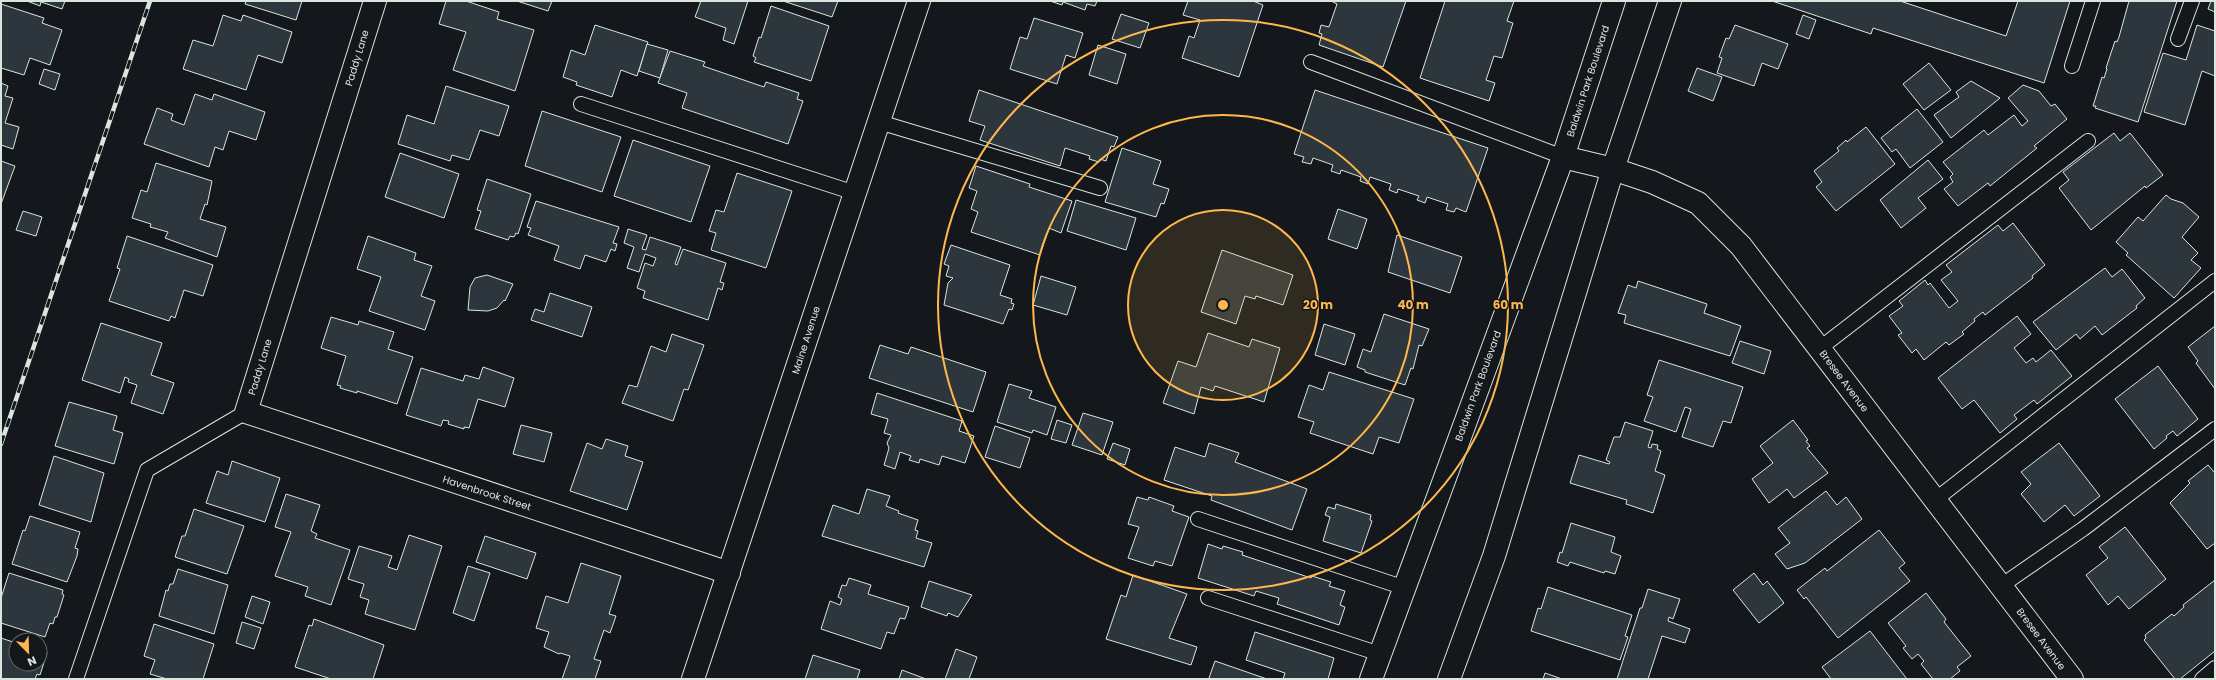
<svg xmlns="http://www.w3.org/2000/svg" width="2216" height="680" viewBox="0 0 2216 680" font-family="Poppins,sans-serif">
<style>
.building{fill:#2c363c;stroke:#d8e6dc}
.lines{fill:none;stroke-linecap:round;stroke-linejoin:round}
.lane-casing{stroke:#d8e6dc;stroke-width:16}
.street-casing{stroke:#d8e6dc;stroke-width:24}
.secondary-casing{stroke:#d8e6dc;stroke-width:24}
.lane{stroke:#14181c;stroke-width:14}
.street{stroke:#14181c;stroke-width:22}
.secondary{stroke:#14181c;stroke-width:22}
.rail-casing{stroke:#d8e6dc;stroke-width:4.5}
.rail{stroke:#14181c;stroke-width:3;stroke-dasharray:9;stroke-linecap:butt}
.ring{fill:none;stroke:#ffb74d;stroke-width:2}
.labels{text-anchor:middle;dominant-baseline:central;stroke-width:3;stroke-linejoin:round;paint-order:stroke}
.street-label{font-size:10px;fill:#d8e6dc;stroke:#14181c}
.centre{fill:#ffb74d;stroke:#14181c;stroke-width:2}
.ring-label{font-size:12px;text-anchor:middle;font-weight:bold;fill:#ffb74d;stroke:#14181c;stroke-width:3;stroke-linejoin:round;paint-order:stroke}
</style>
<rect width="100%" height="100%" fill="#14181c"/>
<g class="building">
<path d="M27,1h38l-3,8 -21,-7 -1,4z"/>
<path d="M246,1h56l-6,19 -51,-16z"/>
<path d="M446,1h20l33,11 -2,7 37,11 -19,61 -62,-21 13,-38 -27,-8z"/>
<path d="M517,1h35l-4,10z"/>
<path d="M701,1h47l-14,43 -11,-4 3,-12 -31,-11z"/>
<path d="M783,1h55l-6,16z"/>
<path d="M1050,1h47l-2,5 -8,-2 -2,6 -22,-8 -1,3z"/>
<path d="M1188,1h65l10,4 -24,72 -57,-19 7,-22 5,2 6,-18 -17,-5z"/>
<path d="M1331,1h75l-23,66 -64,-22 3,-11 -3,-1 2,-8 8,2 8,-23z"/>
<path d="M1445,1h69l-7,20 6,2 -11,35 -8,-2 -8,24 9,3 -6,18 -69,-23z"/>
<path d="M1772,1h128l106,35 12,-35h52l-26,82 -171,-55 -2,6z"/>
<path d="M2129,1h48l-39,121 -43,-14 1,-2h-3l9,-29 2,1 3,-9 -1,-1 9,-27 2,1 2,-5z"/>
<path d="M2211,1h4v11l-7,-3z"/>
<path d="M1,4l43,14 -2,5 20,7 -12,35 -20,-7 -6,17 -23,-7z"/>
<path d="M771,6l58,20 -18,55 -57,-19 2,-4 -3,-2 6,-19 2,1z"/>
<path d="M1121,14l28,9 -9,25 -28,-9z"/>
<path d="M223,15l18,6 2,-6 49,17 -10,31 -24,-8 -12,35 -63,-21 10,-29 20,6z"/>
<path d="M1803,15l13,5 -7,19 -13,-5z"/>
<path d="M1034,18l49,15 -8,25 -9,-3 -9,29 -47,-15 10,-32 7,2z"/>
<path d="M595,25l53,17 -11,34 -16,-6 -9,27 -36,-12 1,-3 -14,-5 8,-27 14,5z"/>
<path d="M1735,25l53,19 -10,25 -16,-6 -8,23 -37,-13 5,-15 -3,-1 7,-19 3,1z"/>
<path d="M2197,25l18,6v45l-13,-5 -17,54 -41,-13 19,-59 23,7z"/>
<path d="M647,44l21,6 -8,28 -21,-7z"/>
<path d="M1098,45l28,9 -9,30 -28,-9z"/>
<path d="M670,51l35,11 -2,4 61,21 2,-5 33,11 -2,6 6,2 -15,43 -106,-36 5,-15 -29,-10z"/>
<path d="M1929,63l22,27 -27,20 -21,-26z"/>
<path d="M1697,68l25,9 -9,24 -25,-10z"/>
<path d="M44,69l16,5 -5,16 -16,-6z"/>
<path d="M1971,81l29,17 -49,40 -17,-23 25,-18 -3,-5z"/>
<path d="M1,83l7,3 -3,10 8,2 -8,25 14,4 -6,22 -12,-4z"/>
<path d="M2023,85l16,6 12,15 4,-2 12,15 -33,27 3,2 -47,38 -2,-3 -30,23 -14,-17 9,-7 -3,-5 3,-3 -10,-12 41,-32 4,5 26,-20 8,11 6,-5 -20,-23z"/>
<path d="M446,86l63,20 -10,30 -19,-6 -11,30 -17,-5 -2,6 -52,-17 9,-29 27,9z"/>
<path d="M979,90l139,47 -4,10 -3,-1 -5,15 -6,-2 -1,3 -10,-3 1,-3 -25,-8 -5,18 -80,-26 5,-14 -16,-5z"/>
<path d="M1315,90l173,58 -22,64 -10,-4 -2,4 -8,-2 2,-6 -21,-7 -2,6 -8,-3 2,-4 -21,-7 -1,4 -8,-3 2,-6 -21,-7 -2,7 -8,-3 1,-4 -20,-7 -1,4 -9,-3 2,-6 -20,-7 -2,6 -9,-2 2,-5 -10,-3z"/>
<path d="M195,94l17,6 2,-6 51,18 -9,28 -27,-9 -6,19 -8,-3 -6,20 -65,-23 13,-36 16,6 -2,6 13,5z"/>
<path d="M1917,109l26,33 -33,26 -14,-19 -4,3 -11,-14z"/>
<path d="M542,111l79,26 -19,55 -77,-26z"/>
<path d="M1866,127l29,37 -59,47 -20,-24 6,-5 -8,-11 25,-20 -2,-3 9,-8 1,2z"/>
<path d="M2114,133l6,8 10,-8 33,42 -17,13 -1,-2 -54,44 -32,-42 10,-8 -6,-8z"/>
<path d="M633,140l77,26 -19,56 -77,-26z"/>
<path d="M1122,148l39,13 -8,23 16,5 -5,15 -3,-1 -5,14 -51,-15z"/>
<path d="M400,153l59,21 -15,44 -59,-21z"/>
<path d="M1928,160l15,19 -25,19 8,10 -25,20 -21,-28z"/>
<path d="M1,161l14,5 -14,38z"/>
<path d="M156,163l56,18 -5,24 -2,-1 -5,15 26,8 -9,30 -52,-19 3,-6 -18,-5 1,-3 -19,-6 9,-28 6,2z"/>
<path d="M976,166l54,18 -1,3 43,14 -11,32 -12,-5 -9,27 -69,-23 7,-20 -7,-3 6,-18 -8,-3z"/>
<path d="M737,173l55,18 -26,77 -55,-18 5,-17 -7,-2 7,-21 8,2z"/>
<path d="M487,179l44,15 -13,40 -2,-1 -2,4 -4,-1 -2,4 -33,-11 6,-18 -4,-1z"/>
<path d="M2166,195l5,4 12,4 16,14 -17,20 16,16 -7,7 10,8 -27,30 -48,-43 2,-2 -12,-11 22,-25 5,4z"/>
<path d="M1076,200l60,18 -10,32 -59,-19z"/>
<path d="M536,201l83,26 -6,16 4,1 -2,7 -4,-2 -5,13 -21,-7 -5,14 -26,-9 5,-14 -31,-11 3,-7 -4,-1z"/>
<path d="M1338,209l29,10 -10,30 -29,-10z"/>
<path d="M23,211l19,6 -6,19 -20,-6z"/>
<path d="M2013,223l32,42 -13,11 1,2 -48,37 -2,-3 -9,7 1,2 -13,11 2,2 -15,11 -3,-3 -22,18 -8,-11 -4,4 -14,-18 4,-2 -13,-17 14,-10 -4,-5 26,-21 3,5 2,-2 19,25 9,-7 -17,-21 11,-8 -6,-7 52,-40 5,6z"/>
<path d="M628,229l19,6 -5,14 4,1 4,-13 31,10 -6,17 2,1 6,-16 43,14 -6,19 4,1 -2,7 -4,-2 -10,32 -65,-22 2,-7 -8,-3 8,-25 8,3 3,-8 -11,-4 -6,18 -12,-4 7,-21 -10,-4z"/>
<path d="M1397,235l65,22 -12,36 -62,-21z"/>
<path d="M127,236l86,29 -10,31 -19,-6 -9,28 -4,-2 -2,5 -60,-20 11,-32 -3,-1z"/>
<path d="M368,236l48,17 -2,7 18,6 -11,30 14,5 -10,29 -56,-19 12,-34 -24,-8z"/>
<path d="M951,245l59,20 -10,30 12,4 -1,4 3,1 -2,6 -3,-1 -6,15 -59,-19 4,-22 5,-5 -7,-2 3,-10 -5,-2z"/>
<path d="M1222,250l71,25 -10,30 -27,-9 -1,3 -10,-3 -9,28 -35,-12z"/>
<path d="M2105,268l7,9 10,-8 23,29 -9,8 1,2 -35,27 -7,-9 -15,13 -4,-5 -20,16 -23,-28z"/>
<path d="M487,275l26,9 -8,17 -1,-1 -7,8 -9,3 -20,-1 2,-23 5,-9z"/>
<path d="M1041,276l35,11 -9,28 -34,-10z"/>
<path d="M1638,281l69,23 -3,9 37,13 -11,30 -106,-33 2,-8 -8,-2 10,-28 8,3z"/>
<path d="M550,293l42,14 -10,30 -51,-17 4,-11 9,3z"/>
<path d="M1384,314l45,15 -7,17 -3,-1 -6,24 -2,-1 -6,17 -40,-13v-2l-8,-3 6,-18 8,3z"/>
<path d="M2017,316l14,18 -17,14 12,15 7,-5 3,4 15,-12 21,26 -35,28 -3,-4 -20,15 3,4 -17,14 -26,-33 -12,9 -24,-31z"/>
<path d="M331,317l27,8 1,-4 35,11 -6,17 25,8 -16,47 -40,-13v2l-17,-5 1,-2 -4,-1 9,-29 -25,-8z"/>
<path d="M101,323l61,20 -11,32 23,8 -11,31 -32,-11 6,-18 -9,-3 1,-3 -4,-2 -5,16 -38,-13z"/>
<path d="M1324,324l31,10 -10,31 -30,-10z"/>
<path d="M2215,326v63l-19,-26 2,-2 -10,-14z"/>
<path d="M1208,333l41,14 3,-8 28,9 -16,54 -49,-16 -2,5 -12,-4 -7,27 -31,-11 15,-42 18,6z"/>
<path d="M672,334l32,11 -16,45 -4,-1 -11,32 -51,-18 7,-18 8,2 14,-41 15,6z"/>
<path d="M1740,341l31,10 -7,23 -32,-11z"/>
<path d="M880,345l28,9 3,-7 75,25 -13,40 -104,-34z"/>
<path d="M1659,360l84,27 -12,36 -8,-2 -10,26 -31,-10 9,-28 -6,-2 -9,25 -32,-11 9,-24 -6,-2z"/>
<path d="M2158,366l40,53 -21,17 -4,-5 -7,5 1,2 -13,11 -39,-50z"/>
<path d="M483,367l31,11 -9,29 -27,-8 -9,29 -5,-1v2l-16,-5 1,-3 -6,-1 -2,6 -35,-11 15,-47 42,13 2,-6 14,4z"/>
<path d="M1329,372l85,27 -15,44 -20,-6 -6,17 -63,-21 4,-11 -16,-5 11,-32 14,5z"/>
<path d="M1009,384l23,7 -3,7 27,9 -9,28 -14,-5 -1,3 -35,-11z"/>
<path d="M877,393l85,28 -3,10 15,5 -9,27 -23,-7 -3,9 -19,-6 -1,4 -10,-3 2,-4 -11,-4 -5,17 -11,-4 5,-17 -2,-5 4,-8 -7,-2 4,-14 -17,-5z"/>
<path d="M69,402l48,14 -4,14 10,3 -9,31 -59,-18z"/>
<path d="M1083,413l30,9 -11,33 -30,-10z"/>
<path d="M1057,420l15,5 -6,18 -15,-4z"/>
<path d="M1793,420l15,20 -2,1 4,5 -3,2 21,25 -34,25 -7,-9 -18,14 -17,-24 21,-16 -13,-17z"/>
<path d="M1625,422l28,9 -5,16 3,1 1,-4 6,1 -1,4 4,2 -6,20 10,4 -12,38 -27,-9 1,-4 -57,-17 9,-28 30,9 1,-2 -4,-2 8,-23h6z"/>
<path d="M521,425l31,8 -8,29 -31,-8z"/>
<path d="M995,426l35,12 -10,30 -35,-11z"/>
<path d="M606,439l22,7 -3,10 18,6 -16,48 -57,-19 17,-48 15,6z"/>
<path d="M1113,443l17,6 -5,16 -18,-6z"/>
<path d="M1209,443l30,10 -4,9 72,27 -15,41 -81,-30 1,-4 -48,-16 11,-33 30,10z"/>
<path d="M2059,443l41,53 -26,20 -9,-11 -21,17 -23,-28 10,-10 -10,-12z"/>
<path d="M54,456l50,17 -13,49 -52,-17z"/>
<path d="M232,461l48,17 -15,44 -59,-19 11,-32 11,4z"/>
<path d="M2208,465l7,8v70l-8,6 -37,-46 20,-20 -2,-2z"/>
<path d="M867,489l23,7 -4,10 13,5 -1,2 20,7 -3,10 3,1 -2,7 16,5 -8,24 -102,-31 11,-31 26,9z"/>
<path d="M1826,491l11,14 9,-8 16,22 -57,44 -18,6 -12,-15 15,-11 -12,-15z"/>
<path d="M286,494l34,11 -9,26 6,3 -2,4 35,12 -19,55 -26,-9 3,-9 -33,-11 16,-44 -16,-5z"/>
<path d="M1137,497l11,3 1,-3 25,9 -2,5 17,6 -17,49 -17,-5 -2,5 -25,-8 11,-31 -11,-3z"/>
<path d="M1336,504l35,11 -1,5 2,1 -11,32 -38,-12 7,-24 -5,-2 3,-8 7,2z"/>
<path d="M194,509l50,17 -17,48 -52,-17 7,-21h3z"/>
<path d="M30,516l50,16 -5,16 3,1 -1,7 -10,26 -55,-18 11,-34 2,1z"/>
<path d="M1571,523l44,14 -4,15 10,4 -6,18 -10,-3 -1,2 -34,-11 -2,4 -11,-4 3,-10 2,1z"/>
<path d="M2125,527l41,52 -37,30 -11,-13 -10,9 -22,-30 22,-17 -9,-11z"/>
<path d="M1879,530l26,33 -6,5 11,13 -72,57 -32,-41 -2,2 -7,-9 28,-22 2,3z"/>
<path d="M409,535l33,11 -27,84 -50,-16 4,-14 -9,-3 4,-13 -16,-5 11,-33 33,10 -4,11 9,3z"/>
<path d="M485,536l51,17 -9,26 -51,-17z"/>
<path d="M1208,544l14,5 1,-3 20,6 -1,3 69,23 1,-2 19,6 -2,4 16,5 -5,14 5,2 -6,18 -62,-21 2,-6 -23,-7 -2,5 -56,-18z"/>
<path d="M581,563l40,13 -12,38 7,2 -6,17 -6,-3 -10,29 7,2 -6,18h-33l8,-23 -10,-3 -1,1 -15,-7 5,-15 -13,-4 10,-32 22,7z"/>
<path d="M468,566l22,7 -16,48 -21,-8z"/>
<path d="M178,569l50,16 -14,49 -55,-18 7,-26 2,1 2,-7h3z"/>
<path d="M9,573l54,17 -1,4 2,1 -7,22h-2l-2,7 -3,-1 -5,14 -44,-14v-25z"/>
<path d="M1754,573l9,12 4,-4 17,22 -25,20 -26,-33z"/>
<path d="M1133,575l54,19 -18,44 28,9 -6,18 -85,-26 15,-44 5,2z"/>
<path d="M849,578l22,7 -3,9 41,13 -4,12 -5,-1 -6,16 -7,-2 -6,17 -60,-20 9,-28 10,4 2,-6 -4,-2 4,-12 4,1z"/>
<path d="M2215,580v71l-35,28h-5l-31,-39 2,-2 -1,-3 27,-21 2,2 10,-9 -1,-2z"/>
<path d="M929,581l43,14 -14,22 -10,-4 -1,3 -26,-9z"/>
<path d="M1548,587l84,28 -7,21 3,1 -8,23 -89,-29 7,-23 3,1z"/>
<path d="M1648,589l32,10 -7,20 -4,-2 -1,4 22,8 -5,14 -23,-7 -14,43h-31l23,-71h2z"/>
<path d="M1926,593l20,26 -2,3 27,34 -14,11 3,4 -10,8h-17l-12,-15 3,-3 -6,-7 -6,5 -9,-11 3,-2 -18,-23z"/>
<path d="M252,596l18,6 -7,22 -18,-7z"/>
<path d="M314,619l70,26 -11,34h-42l-36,-12 14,-42 3,1z"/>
<path d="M242,622l19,6 -7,21 -18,-6z"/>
<path d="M154,624l60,20 -11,35h-36l-17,-5 5,-14 -11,-4z"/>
<path d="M1870,631l37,48h-76l-9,-12z"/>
<path d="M1255,632l79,26 -6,21h-45l2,-6 -39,-13z"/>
<path d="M1,638l15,5v21h24v-14l7,3 -7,22 -3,-1 -2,5h-34z"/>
<path d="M956,649l21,8 -8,22h-24z"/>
<path d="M813,655l47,15 -3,9h-52z"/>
<path d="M1215,661l52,18h-55l-3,-1z"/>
<path d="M902,670l24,9h-27z"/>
<path d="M1545,673l17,6h-19z"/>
</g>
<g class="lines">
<g class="lane-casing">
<g id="lane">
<path d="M2178,39l14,-38"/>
<path d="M1311,62l252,95"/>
<path d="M2072,66l21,-65"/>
<path d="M581,104l274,89"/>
<path d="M879,122l221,66"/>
<path d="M1819,349l269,-208"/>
<path d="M1935,500l280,-219"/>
<path d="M1198,519l207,69"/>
<path d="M2001,586l82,-57 132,-100"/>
<path d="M1208,598l172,56"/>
<path d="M76,679l71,-209 99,-58"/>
<path d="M2202,679l13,-11"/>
</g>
</g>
<g class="street-casing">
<g id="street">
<path d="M375,1l-129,411 483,161"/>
<path d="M1563,157l50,12 39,13 46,21 43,43 331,433"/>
</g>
</g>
<g class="secondary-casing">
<g id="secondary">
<path d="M693,679l226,-678"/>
<path d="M1371,679l192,-522 51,-156"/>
<path d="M1449,679l45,-123 119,-387 57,-168"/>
</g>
</g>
<use href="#lane" class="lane"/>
<use href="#street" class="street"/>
<use href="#secondary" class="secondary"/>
<g class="rail-casing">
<path id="rail" d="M1,444l149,-443"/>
</g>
<use href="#rail" class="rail"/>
</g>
<circle cx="1223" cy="305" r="95" fill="#ffb74d" fill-opacity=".12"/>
<g class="ring">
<circle cx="1223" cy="305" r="95"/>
<circle cx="1223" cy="305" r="190"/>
<circle cx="1223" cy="305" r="285"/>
</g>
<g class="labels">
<g class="street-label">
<text transform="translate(357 58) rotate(-73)">Paddy Lane</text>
<text transform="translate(1588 81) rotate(-72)">Baldwin Park Boulevard</text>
<text transform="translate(806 340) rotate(-72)">Maine Avenue</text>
<text transform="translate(260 367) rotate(-73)">Paddy Lane</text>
<text transform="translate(1844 381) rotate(53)">Bresee Avenue</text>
<text transform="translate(1478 386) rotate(-70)">Baldwin Park Boulevard</text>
<text transform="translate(487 493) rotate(18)">Havenbrook Street</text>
<text transform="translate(2041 639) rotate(53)">Bresee Avenue</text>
</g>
</g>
<circle cx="1223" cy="305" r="6" class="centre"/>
<g class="ring-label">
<text x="1318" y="309">20 m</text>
<text x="1413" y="309">40 m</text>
<text x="1508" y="309">60 m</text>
</g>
<rect width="2216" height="680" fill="none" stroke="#d8e6dc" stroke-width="4"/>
<g transform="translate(28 652) rotate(157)"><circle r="19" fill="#14181c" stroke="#626a69"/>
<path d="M0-3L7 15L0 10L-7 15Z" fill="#ffb74d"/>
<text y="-6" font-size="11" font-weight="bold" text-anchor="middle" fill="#d8e6dc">N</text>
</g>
</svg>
